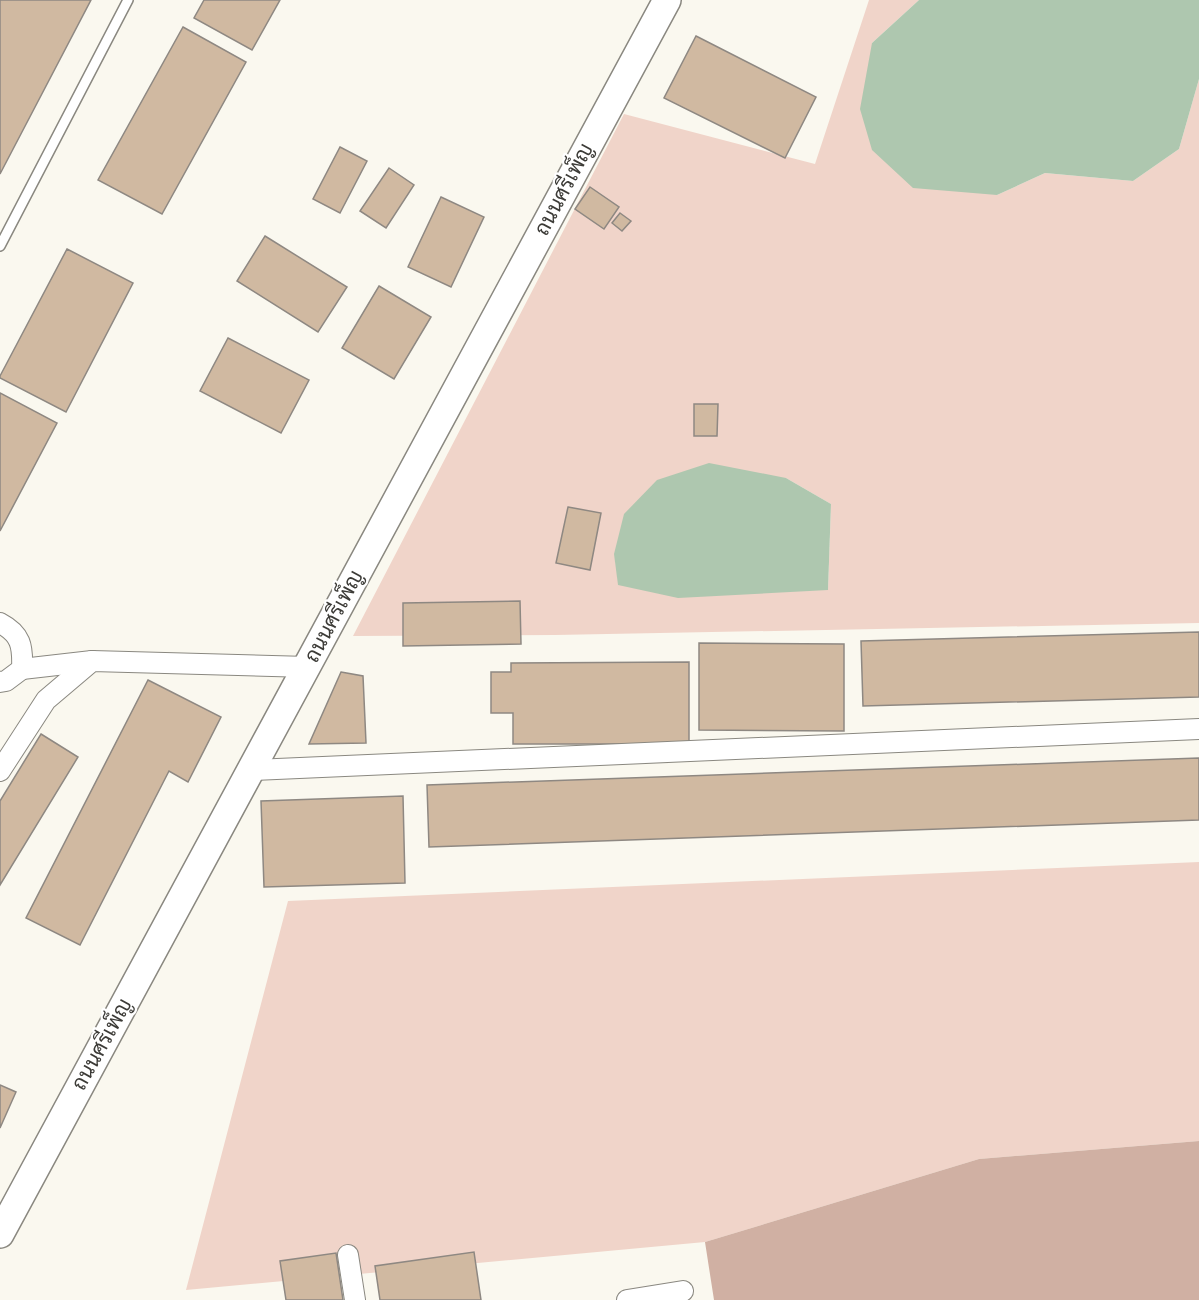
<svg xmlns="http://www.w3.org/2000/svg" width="1199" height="1300" viewBox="0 0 1199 1300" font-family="Overpass,Sarabun,sans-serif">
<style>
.green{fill:#f0d4c9;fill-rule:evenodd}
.forest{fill:#d0b0a3}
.water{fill:#aec7af}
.building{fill:#d0b9a1;stroke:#8e8882;stroke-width:1.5}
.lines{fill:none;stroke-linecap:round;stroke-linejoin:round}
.lane-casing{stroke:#8a8880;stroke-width:12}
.street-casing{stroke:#8a8880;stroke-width:22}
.secondary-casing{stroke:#8a8880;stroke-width:30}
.lane{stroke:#fff;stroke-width:9}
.street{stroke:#fff;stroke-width:20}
.secondary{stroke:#fff;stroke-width:27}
.labels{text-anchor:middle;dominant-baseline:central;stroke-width:4.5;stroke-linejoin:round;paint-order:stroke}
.street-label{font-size:21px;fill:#3c3b37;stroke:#fff}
</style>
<rect width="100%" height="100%" fill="#faf8ef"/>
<g class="green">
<path d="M869,0h50l-47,43 125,152 48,-22 88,8 46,-32 20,-70v544l-644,12 -202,1 271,-522 191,50zM786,478l45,26 -3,86z"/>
<path d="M1199,862v279l-220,18 -274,83 -519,48 102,-389z"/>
</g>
<path class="forest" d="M1199,1141v159h-485l-9,-58 274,-83z"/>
<g class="water">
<path d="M919,0h280v79l-20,70 -46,32 -88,-8 -48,22 -84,-7 -41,-38 -12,-41 12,-66z"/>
<path d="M709,463l77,15 45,26 -3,86 -150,8 -60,-13 -4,-31 10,-40 33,-34z"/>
</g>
<g class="building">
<path d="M0,0h91l-91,174z"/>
<path d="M204,0h76l-28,50 -58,-32z"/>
<path d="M183,27l63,35 -84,152 -64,-34z"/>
<path d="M696,36l120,61 -31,61 -121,-60z"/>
<path d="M340,147l27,14 -27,52 -27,-14z"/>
<path d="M389,168l25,17 -28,43 -26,-17z"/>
<path d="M590,187l29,20 -15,22 -29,-20z"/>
<path d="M441,197l43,20 -33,70 -43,-20z"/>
<path d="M620,213l11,8 -9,10 -10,-8z"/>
<path d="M265,236l82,51 -29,45 -81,-51z"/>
<path d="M67,249l66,34 -67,129 -66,-34v-2z"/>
<path d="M379,286l52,31 -37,62 -52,-31z"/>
<path d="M228,338l81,42 -28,53 -81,-42z"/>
<path d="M0,393l57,30 -57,108z"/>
<path d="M694,404h24l-1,32h-23z"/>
<path d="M568,507l33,6 -11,57 -34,-7z"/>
<path d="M520,601l1,43 -118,2v-43z"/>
<path d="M1199,632v65l-336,9 -2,-65z"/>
<path d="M699,643l145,1v87l-145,-1z"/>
<path d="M689,662v82h-176v-31h-22v-41h20v-9z"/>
<path d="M341,672l22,4 3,67 -57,1z"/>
<path d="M148,680l73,37 -33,65 -19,-11 -89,174 -54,-27z"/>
<path d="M41,734l37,23 -78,128v-84z"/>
<path d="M1199,758v62l-770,27 -2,-62z"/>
<path d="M403,796l2,87 -141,4 -3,-86z"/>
<path d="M0,1085l16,7 -16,36z"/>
<path d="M474,1252l7,48h-101l-5,-34z"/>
<path d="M336,1253l7,47h-57l-6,-39z"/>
</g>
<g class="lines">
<g class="lane-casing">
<path id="lane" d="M0,246l128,-246"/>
</g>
<g class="street-casing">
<g id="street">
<path d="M0,623c21,11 23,23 22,46l-16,12 -6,1"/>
<path d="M22,669l70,-8"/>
<path d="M253,770l946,-41"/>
<path d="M0,771l46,-71 46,-39 216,6"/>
<path d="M348,1255l7,45"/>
<path d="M627,1300l56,-9"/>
</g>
</g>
<g class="secondary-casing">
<path id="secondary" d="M0,1234l667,-1234"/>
</g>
<use href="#lane" class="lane"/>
<use href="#street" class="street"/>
<use href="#secondary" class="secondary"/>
</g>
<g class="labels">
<g class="street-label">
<text transform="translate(565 190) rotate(-62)">ถนนศรีเพ็ญ</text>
<text transform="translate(335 617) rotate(-62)">ถนนศรีเพ็ญ</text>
<text transform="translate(103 1045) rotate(-61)">ถนนศรีเพ็ญ</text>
</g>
</g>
</svg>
